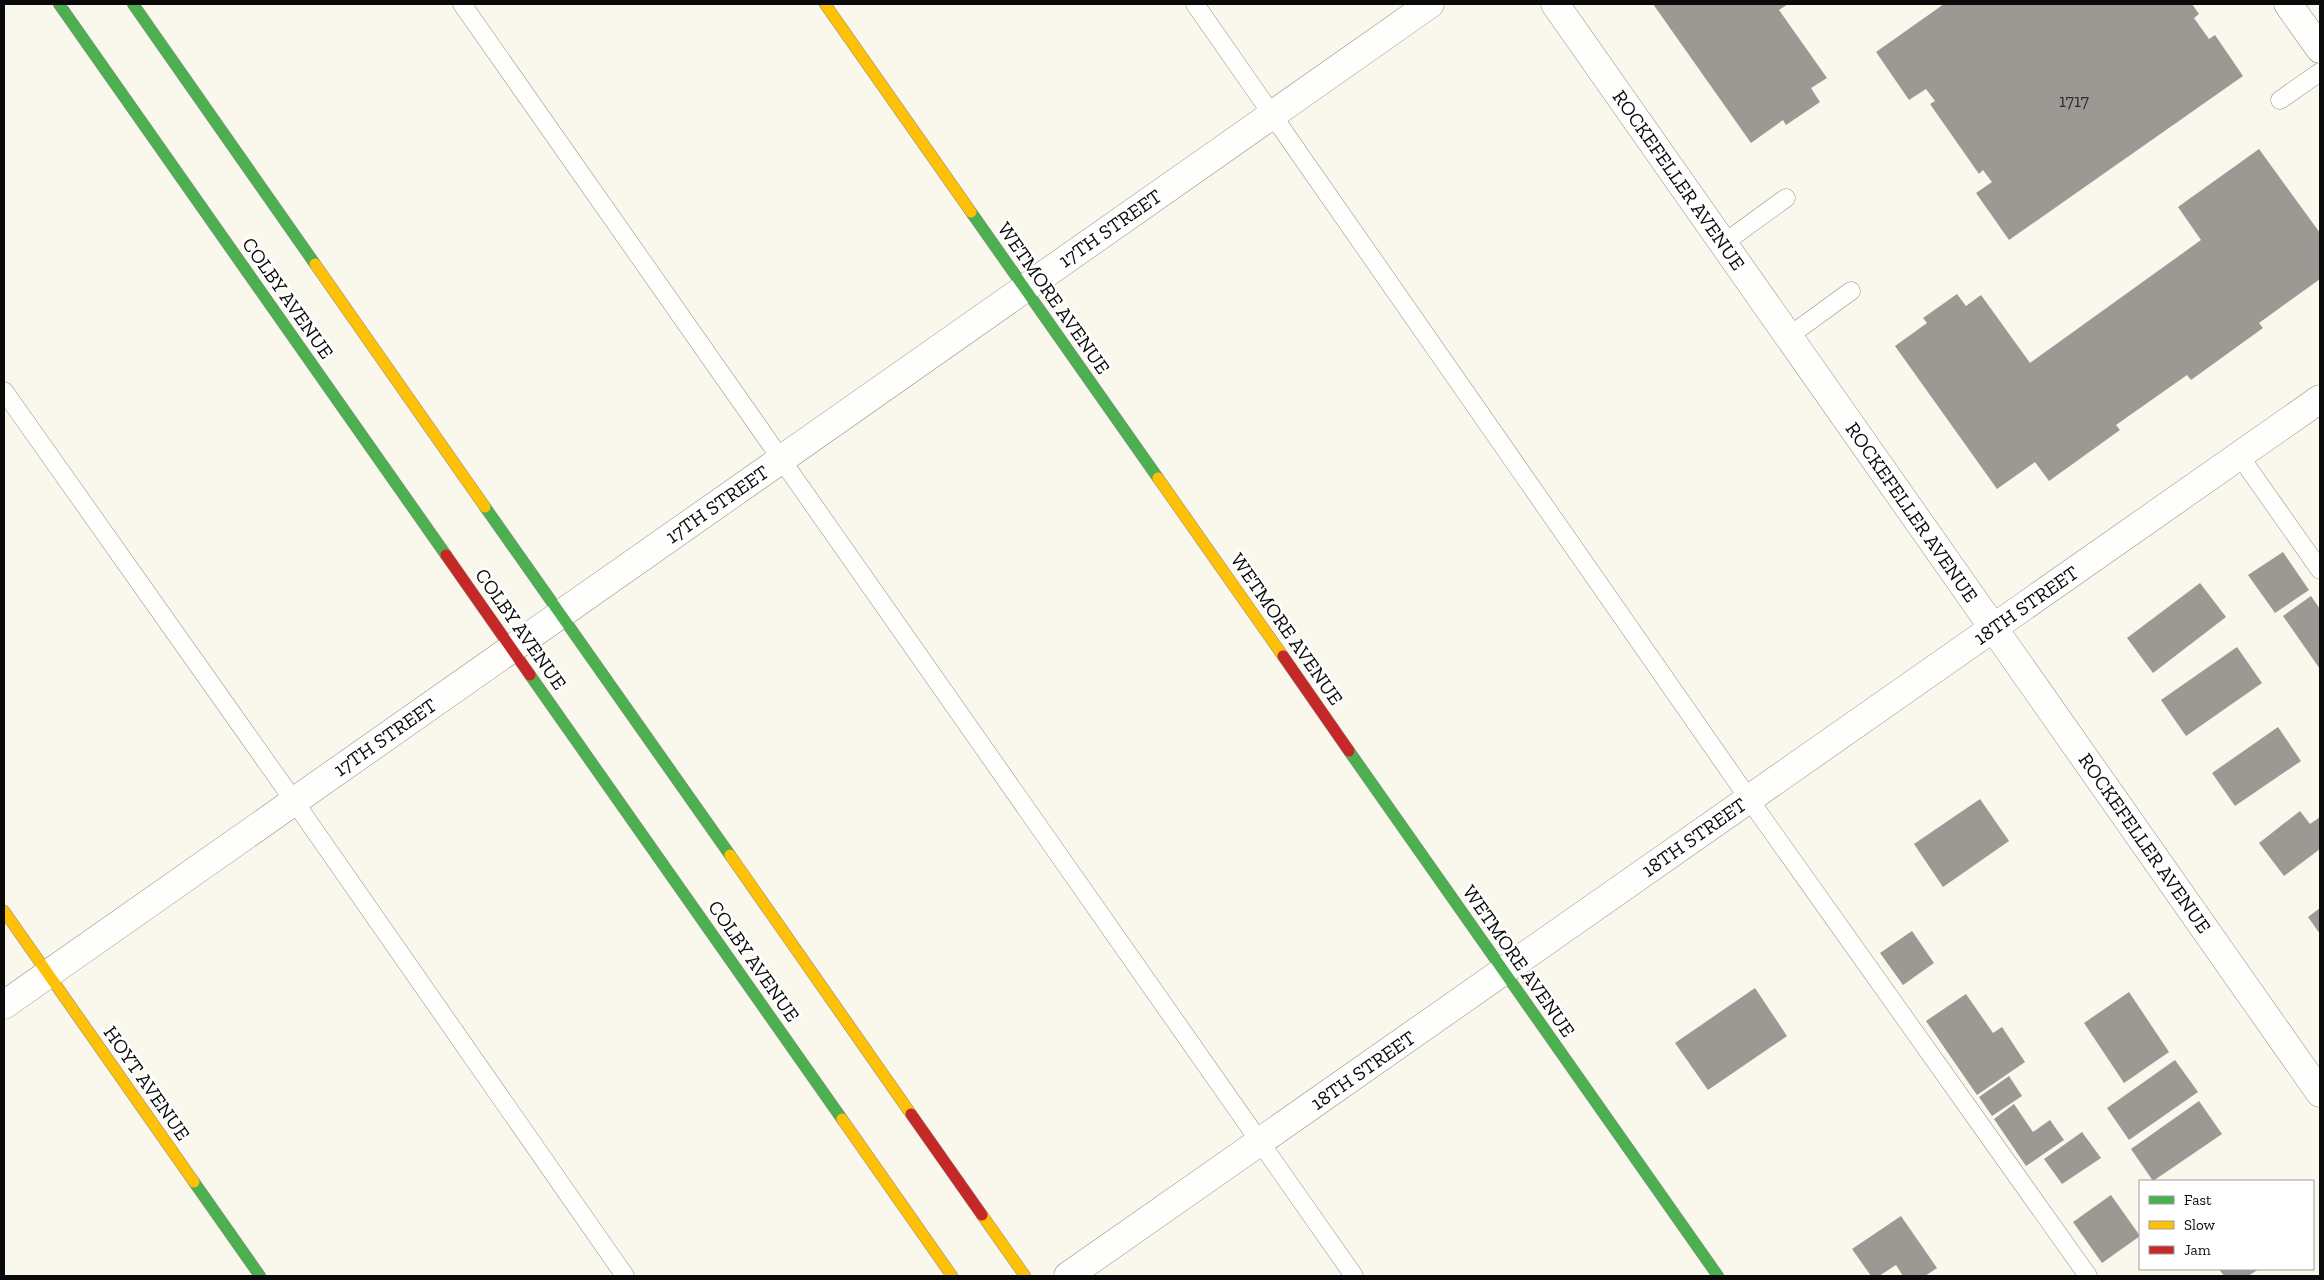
<svg xmlns="http://www.w3.org/2000/svg" width="2324" height="1280" viewBox="0 0 2324 1280" font-family="'Zilla Slab',serif">
<style>
.building{fill:#9c9994}
.lines{fill:none;stroke-linecap:round;stroke-linejoin:round}
.lane-casing{stroke:#92918c;stroke-width:19}
.street-casing{stroke:#92918c;stroke-width:29}
.fast-casing{stroke:#898783;stroke-width:12}
.slow-casing{stroke:#898783;stroke-width:12}
.jam-casing{stroke:#898783;stroke-width:12}
.lane{stroke:#fefefc;stroke-width:18}
.street{stroke:#fefefc;stroke-width:28}
.fast{stroke:#4caf50;stroke-width:11}
.slow{stroke:#ffc107;stroke-width:11}
.jam{stroke:#c62828;stroke-width:11}
.labels{text-anchor:middle;dominant-baseline:central;stroke-width:5;stroke-linejoin:round;paint-order:stroke}
.number-label{font-size:18px;fill:#2e2e2c}
.street-label{font-size:20px;fill:#0a0a0a;stroke:#fff}
</style>
<rect width="100%" height="100%" fill="#faf7ed"/>
<g class="building">
<path d="M1653,4h135l-9,6 48,68 -16,10 9,14 -34,23 -3,-5 -32,23z"/>
<path d="M1944,4h248l7,10 -5,4 15,21 6,-4 28,41 -234,164 -33,-47 16,-11 -9,-12 -4,4 -49,-70 5,-3 -9,-12 -17,11 -33,-48z"/>
<path d="M2259,149l61,84v46l-61,44 4,5 -72,52 -4,-5 -71,50 4,5 -71,51 -14,-19 -38,27 -102,-143 32,-23 -4,-5 34,-24 9,12 15,-11 49,68 171,-123 -23,-33z"/>
<path d="M2283,552l26,38 -34,23 -27,-38z"/>
<path d="M2200,583l26,34 -73,56 -26,-35z"/>
<path d="M2311,596l9,13v60l-37,-53z"/>
<path d="M2237,647l25,36 -76,53 -25,-36z"/>
<path d="M2278,727l23,34 -66,45 -23,-33z"/>
<path d="M1980,799l29,42 -66,46 -29,-43z"/>
<path d="M2300,811l10,13 10,-7v32l-36,27 -25,-33z"/>
<path d="M2320,908v26l-12,-17z"/>
<path d="M1912,931l22,32 -31,22 -23,-32z"/>
<path d="M1755,988l32,48 -79,54 -33,-47z"/>
<path d="M2129,992l40,60 -45,31 -40,-60z"/>
<path d="M1966,994l27,39 9,-6 23,35 -48,33 -51,-74z"/>
<path d="M2175,1060l23,32 -69,48 -22,-32z"/>
<path d="M2009,1076l13,20 -30,20 -13,-19z"/>
<path d="M2199,1101l23,33 -69,47 -22,-32z"/>
<path d="M2014,1104l19,28 17,-12 14,20 -38,26 -32,-47z"/>
<path d="M2082,1132l19,26 -39,26 -18,-25z"/>
<path d="M2111,1195l29,41 -38,27 -29,-41z"/>
<path d="M1901,1216l36,52 -12,8h-22l-7,-11 -17,11h-8l-19,-27z"/>
<path d="M2219,1269h40l-11,7h-24z"/>
</g>
<g class="lines">
<g class="lane-casing">
<g id="lane">
<path d="M462,4l892,1272"/>
<path d="M1195,4l554,795 339,477"/>
<path d="M2280,100l40,-28"/>
<path d="M1724,243l62,-45"/>
<path d="M1789,336l62,-45"/>
<path d="M4,391l290,410 331,475"/>
<path d="M2239,455l81,115"/>
</g>
</g>
<g class="street-casing">
<g id="street">
<path d="M1555,4l765,1089"/>
<path d="M2288,4l32,45"/>
<path d="M4,1005l1426,-1001"/>
<path d="M1068,1276l1252,-877"/>
</g>
</g>
<g class="fast-casing">
<g id="fast">
<path d="M59,4l387,551"/>
<path d="M133,4l182,260"/>
<path d="M971,212l187,266"/>
<path d="M485,507l245,348"/>
<path d="M530,675l312,444"/>
<path d="M1349,751l369,525"/>
<path d="M194,1182l66,94"/>
</g>
</g>
<g class="slow-casing">
<g id="slow">
<path d="M825,4l146,208"/>
<path d="M315,264l170,243"/>
<path d="M1158,478l125,178"/>
<path d="M730,855l181,259"/>
<path d="M4,911l190,271"/>
<path d="M842,1119l110,157"/>
<path d="M982,1215l43,61"/>
</g>
</g>
<g class="jam-casing">
<g id="jam">
<path d="M446,555l84,120"/>
<path d="M1283,656l66,95"/>
<path d="M911,1114l71,101"/>
</g>
</g>
<use href="#lane" class="lane"/>
<use href="#street" class="street"/>
<use href="#fast" class="fast"/>
<use href="#slow" class="slow"/>
<use href="#jam" class="jam"/>
</g>
<g class="labels">
<g class="number-label">
<text x="2074" y="101">1717</text>
</g>
<g class="street-label">
<text transform="translate(1679 180) rotate(55)">ROCKEFELLER AVENUE</text>
<text transform="translate(1110 228) rotate(-35)">17TH STREET</text>
<text transform="translate(288 298) rotate(55)">COLBY AVENUE</text>
<text transform="translate(1054 298) rotate(55)">WETMORE AVENUE</text>
<text transform="translate(717 504) rotate(-35)">17TH STREET</text>
<text transform="translate(1912 512) rotate(55)">ROCKEFELLER AVENUE</text>
<text transform="translate(2026 605) rotate(-35)">18TH STREET</text>
<text transform="translate(521 629) rotate(55)">COLBY AVENUE</text>
<text transform="translate(1287 629) rotate(55)">WETMORE AVENUE</text>
<text transform="translate(385 737) rotate(-35)">17TH STREET</text>
<text transform="translate(1694 837) rotate(-35)">18TH STREET</text>
<text transform="translate(2145 843) rotate(55)">ROCKEFELLER AVENUE</text>
<text transform="translate(754 961) rotate(55)">COLBY AVENUE</text>
<text transform="translate(1519 961) rotate(55)">WETMORE AVENUE</text>
<text transform="translate(1363 1070) rotate(-35)">18TH STREET</text>
<text transform="translate(147 1083) rotate(55)">HOYT AVENUE</text>
</g>
</g>
<rect width="2324" height="1280" fill="none" stroke="#0a0a0a" stroke-width="10"/>
<rect x="2139" y="1180" width="175" height="90" fill="#ffffff" stroke="#9d9d9d"/>
<rect x="2149" y="1196" width="25" height="8" fill="#4caf50" stroke="#9d9d9d"/>
<text x="2184" y="1205" font-size="15" fill="#0a0a0a">Fast</text>
<rect x="2149" y="1221" width="25" height="8" fill="#ffc107" stroke="#9d9d9d"/>
<text x="2184" y="1230" font-size="15" fill="#0a0a0a">Slow</text>
<rect x="2149" y="1246" width="25" height="8" fill="#c62828" stroke="#9d9d9d"/>
<text x="2184" y="1255" font-size="15" fill="#0a0a0a">Jam</text>
</svg>
